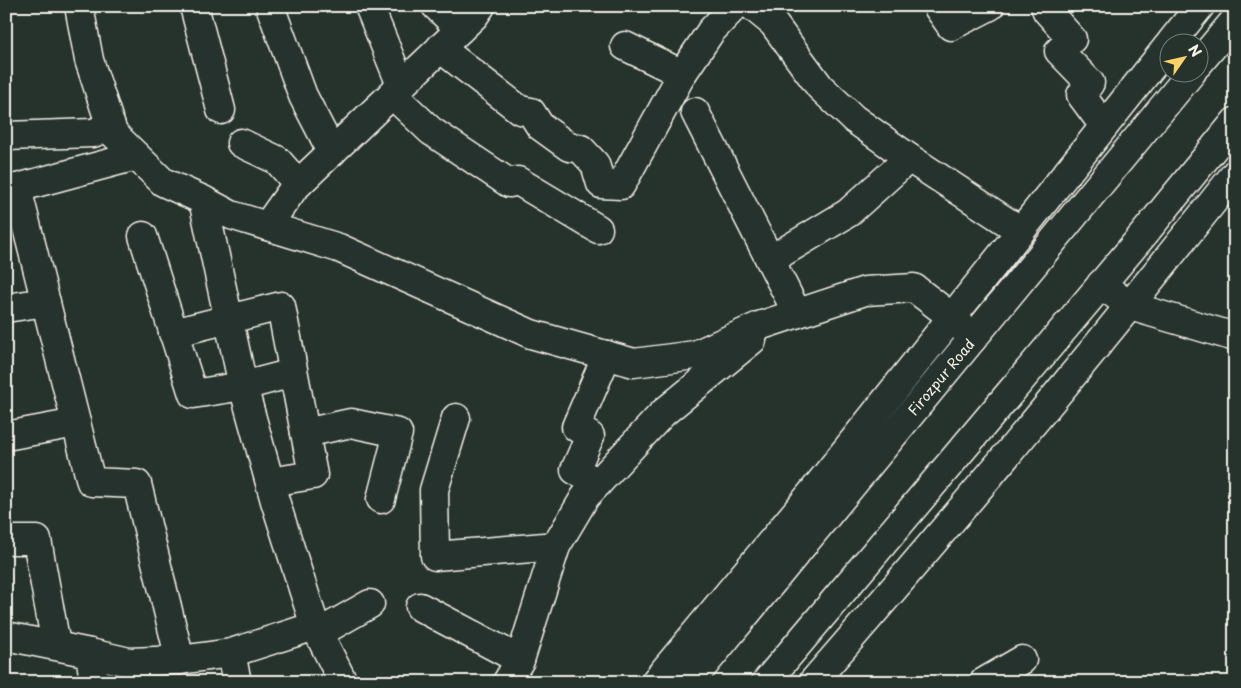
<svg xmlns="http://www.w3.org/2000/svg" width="1241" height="688" viewBox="0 0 1241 688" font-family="'Playpen Sans',sans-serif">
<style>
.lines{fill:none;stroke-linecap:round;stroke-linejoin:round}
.minor-casing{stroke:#f4f1e8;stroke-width:31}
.highway-casing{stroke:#f4f1e8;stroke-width:31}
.minor{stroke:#26332d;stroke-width:28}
.highway{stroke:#26332d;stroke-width:28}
.labels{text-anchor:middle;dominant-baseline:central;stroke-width:4;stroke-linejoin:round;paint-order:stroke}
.street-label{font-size:14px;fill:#f4f1e8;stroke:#26332d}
</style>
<rect width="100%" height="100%" fill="#26332d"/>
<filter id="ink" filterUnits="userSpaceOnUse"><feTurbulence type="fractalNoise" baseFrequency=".02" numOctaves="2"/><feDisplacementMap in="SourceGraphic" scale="10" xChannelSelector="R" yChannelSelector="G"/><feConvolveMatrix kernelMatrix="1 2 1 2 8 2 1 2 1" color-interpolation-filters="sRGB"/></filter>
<g filter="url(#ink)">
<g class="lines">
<g class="minor-casing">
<g id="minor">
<path d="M79,6l10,54 24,73 50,49 40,18 28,15 108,33 192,86 103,29 61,-8 64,-29 106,-35 49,-3 39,30 20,20"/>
<path d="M194,6l27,104"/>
<path d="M270,6l33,90 29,56"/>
<path d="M369,6l32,79"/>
<path d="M436,6l24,23"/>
<path d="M752,6l21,17 47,64 34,32 55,39"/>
<path d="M937,6l14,20 39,-20"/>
<path d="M1045,6l2,5 25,28 -13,12 31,32 -9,12 23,31"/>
<path d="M1171,42l29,-36"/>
<path d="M440,48l80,62 11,2 9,14 29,21 12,2 14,15 6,20 20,1 61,-111 -57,-28"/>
<path d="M682,74l29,-43 24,-25"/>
<path d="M392,94l39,37 78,52 9,-2 80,48"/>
<path d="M695,112l102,201"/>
<path d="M6,136l87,-3 18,-7"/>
<path d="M241,143l36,17 21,24"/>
<path d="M17,188l74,294 46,2 43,176"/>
<path d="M6,191l130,-35"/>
<path d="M203,200l40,186 50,-13"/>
<path d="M267,226l27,-38 180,-172 7,-10"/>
<path d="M143,236l50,158 50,-8 32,115 40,125"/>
<path d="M770,260l78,-47 61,-55 112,73"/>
<path d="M1101,284l29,22 105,31"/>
<path d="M6,308l40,-6"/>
<path d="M173,333l108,-27 32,169 -43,7"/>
<path d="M456,418l-22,72 1,66 121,-10"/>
<path d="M305,433l46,-10 47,10 -17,66"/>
<path d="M6,436l70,-13"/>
<path d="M598,483l-23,-13 15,-34 -14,-9 31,-72"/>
<path d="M6,540h31l19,105"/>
<path d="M420,607l100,53"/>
<path d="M319,633l51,-29"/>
<path d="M6,636l84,17 4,29"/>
<path d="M90,653l39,9 51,-2 51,-7 6,29"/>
<path d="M231,653l84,-27 28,56"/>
<path d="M507,682l13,-22 36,-114 29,-49 78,-84 89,-73"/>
<path d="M655,682l161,-194 352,-442"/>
<path d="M813,682c145,-166 285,-335 422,-508"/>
<path d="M984,682l38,-22"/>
</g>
</g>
<g class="highway-casing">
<g id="highway">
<path d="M1198,64l37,-44"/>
<path d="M690,682l502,-610"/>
<path d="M766,682l377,-447 92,-113"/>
</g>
</g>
<use href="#minor" class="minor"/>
<use href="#highway" class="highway"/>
</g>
</g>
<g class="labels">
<g class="street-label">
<text transform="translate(941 377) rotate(-50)">Firozpur Road</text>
</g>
</g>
<rect width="1241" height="688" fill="none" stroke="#26332d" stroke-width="25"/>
<rect x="12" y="12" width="1216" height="663" fill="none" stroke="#f4f1e8" stroke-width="2" filter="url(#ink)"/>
<g transform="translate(1184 58) rotate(56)"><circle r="24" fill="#26332d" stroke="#787f78"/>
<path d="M0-4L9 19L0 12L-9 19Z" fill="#ffd166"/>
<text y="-8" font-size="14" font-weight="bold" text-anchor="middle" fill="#f4f1e8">N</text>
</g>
</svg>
